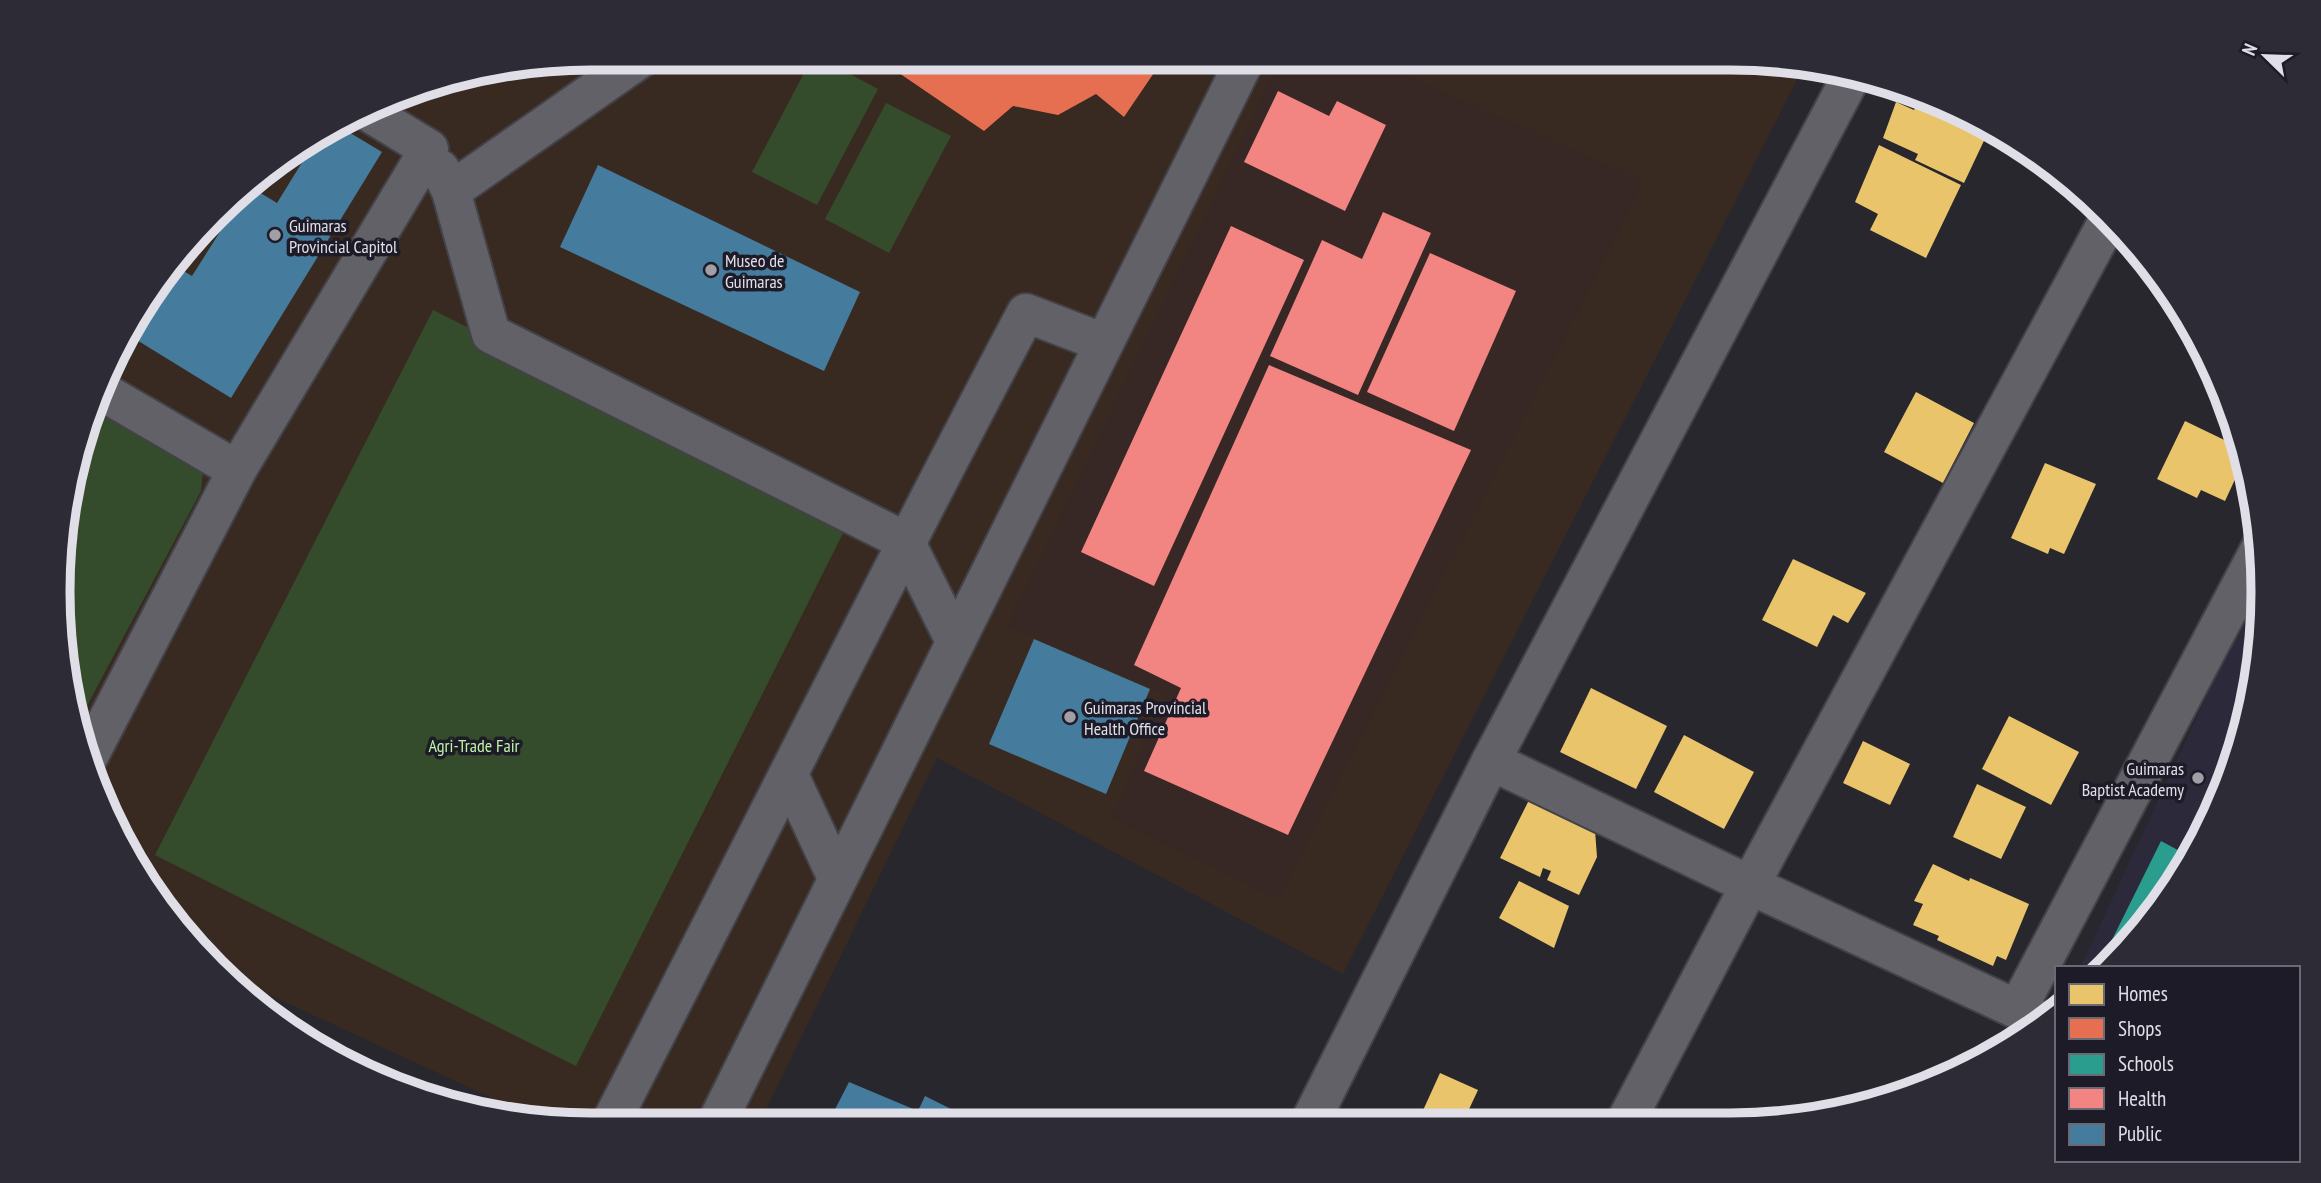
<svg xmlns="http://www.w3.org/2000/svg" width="2321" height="1183" viewBox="0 0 2321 1183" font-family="'PT Sans Narrow',sans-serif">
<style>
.commercial{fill:#382a21}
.built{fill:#2c293a}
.medical{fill:#382825}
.green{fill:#344c2b}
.homes{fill:#e9c46a}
.shops{fill:#e76f51}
.schools{fill:#2a9d8f}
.health{fill:#f28482}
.public{fill:#457b9d}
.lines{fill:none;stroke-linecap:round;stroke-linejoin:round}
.minor-casing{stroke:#434248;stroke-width:42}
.minor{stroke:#626167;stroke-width:38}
.poi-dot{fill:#a09ea6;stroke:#1d1b27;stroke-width:2.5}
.labels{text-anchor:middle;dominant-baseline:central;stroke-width:7;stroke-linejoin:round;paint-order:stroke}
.poi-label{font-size:18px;fill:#e0dee7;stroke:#1d1b27;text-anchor:start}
.park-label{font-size:18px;fill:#bdf3a6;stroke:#1d1b27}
.rim{fill:none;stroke:#e0dee7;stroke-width:9}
</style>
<rect width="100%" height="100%" fill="#28272e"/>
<path class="commercial" d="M592,58l1172,1 40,7 -461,908 -406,-216 -178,366h-202l-16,-3 -327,-152 -101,-142 -51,-166 6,-174 31,-100 48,-92 119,-127 154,-82z"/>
<path class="built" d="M2261,580l1,46 -17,103 -37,98 -77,116 -28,25h-23z"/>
<path class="medical" d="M1281,58h87l276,124 -366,717 -166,-81 53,-124 -157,-68z"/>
<g class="green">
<path d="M812,58h8l58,31 -61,116 -65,-33z"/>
<path d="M886,103l65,33 -62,117 -64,-34z"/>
<path d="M433,310l417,209 -274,547 -421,-211z"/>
<path d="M94,403l109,69 -2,19 -121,228 -18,-58 6,-174z"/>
</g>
<g class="homes">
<path d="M1921,96l44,17 25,15 -26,55 -49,-23 3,-6 -35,-16 13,-36 18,8z"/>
<path d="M1879,145l82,40 -35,73 -56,-28 8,-16 -23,-12z"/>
<path d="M1916,392l58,31 -31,60 -59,-31z"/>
<path d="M2185,421l56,27 3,12 -19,41 -24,-11 -4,8 -40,-19z"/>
<path d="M2045,463l51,21 -32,70 -14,-6 -2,6 -37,-16z"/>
<path d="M1793,559l73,34 -18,30 -15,-8 -16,32 -55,-27z"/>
<path d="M1591,688l76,38 -31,63 -76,-37z"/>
<path d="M2009,716l70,36 -28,53 -69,-36z"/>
<path d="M1684,735l70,37 -30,57 -70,-37z"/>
<path d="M1863,741l47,23 -20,41 -47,-22z"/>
<path d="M1977,784l49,23 -25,52 -48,-22z"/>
<path d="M1530,798l65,32 2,27 -18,38 -32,-15 4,-9 -8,-3 -3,9 -40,-19z"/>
<path d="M1933,864l36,17 1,-3 59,26 -23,56 -9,-4 -4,10 -56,-26 2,-4 -26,-11 10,-21 -9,-3z"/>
<path d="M1519,881l50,25 -15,42 -55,-30z"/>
<path d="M1440,1073l38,17 -15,32h-33l-10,-5z"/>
</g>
<path class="shops" d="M877,58h287l-40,59 -28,-23 -38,21 -45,-9 -29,25z"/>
<path class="schools" d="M2161,841l28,15 -58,87 -28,25h-5z"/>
<g class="health">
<path d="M1278,91l51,25 8,-15 49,24 -41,86 -101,-49z"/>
<path d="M1383,212l48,21 -73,162 -88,-39 52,-116 40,19z"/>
<path d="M1231,226l73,34 -150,326 -73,-34z"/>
<path d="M1430,253l86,38 -62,140 -87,-39z"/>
<path d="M1269,365l202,85 -183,385 -144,-64 37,-83 -47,-23z"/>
</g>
<g class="public">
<path d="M342,128l40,24 -151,246 -104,-64 20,-39 28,-29 17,10 57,-90 28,17 37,-60z"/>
<path d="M598,165l262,127 -36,79 -264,-124z"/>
<path d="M1034,639l116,50 -44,105 -117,-50z"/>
<path d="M849,1082l69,29 7,-15 40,20 -3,7h-134z"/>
</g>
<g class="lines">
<g class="minor-casing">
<g id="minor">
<path d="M440,169l11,22 190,-133"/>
<path d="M451,191l40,143 414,207 50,100"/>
<path d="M98,389l139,81"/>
<path d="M90,754l147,-284 192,-321 -59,-36"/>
<path d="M1491,761l259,124 292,136"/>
<path d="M789,775l48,103"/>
<path d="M2018,1008l242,-459"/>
<path d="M1626,1121l124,-236 359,-666"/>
<path d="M1310,1122l181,-361 362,-688"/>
<path d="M610,1124c139,-270 274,-543 416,-811l78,30"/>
<path d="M716,1124l530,-1066"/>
</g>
</g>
<use href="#minor" class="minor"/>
</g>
<g class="poi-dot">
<circle cx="275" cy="235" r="7"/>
<circle cx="711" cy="270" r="7"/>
<circle cx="1070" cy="717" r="7"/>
<circle cx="2198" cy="778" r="7"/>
</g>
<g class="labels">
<g class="poi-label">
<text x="289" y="225">Guimaras<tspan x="289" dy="21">Provincial Capitol</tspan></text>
<text x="725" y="260">Museo de<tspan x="725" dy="21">Guimaras</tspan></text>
<text x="1084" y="707">Guimaras Provincial<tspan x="1084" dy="21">Health Office</tspan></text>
<text x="2184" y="768" text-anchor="end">Guimaras<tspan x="2184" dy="21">Baptist Academy</tspan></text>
</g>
<g class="park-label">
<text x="474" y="745">Agri-Trade Fair</text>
</g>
</g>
<path d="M0 0H2321V1183H0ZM591 70H1730A521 521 0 0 1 2251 591V592A521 521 0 0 1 1730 1113H591A521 521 0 0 1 70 592V591A521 521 0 0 1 591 70Z" fill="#2d2b36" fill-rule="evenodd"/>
<path class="rim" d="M591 70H1730A521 521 0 0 1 2251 591V592A521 521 0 0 1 1730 1113H591A521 521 0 0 1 70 592V591A521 521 0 0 1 591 70Z"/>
<rect x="2055" y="966" width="245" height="196" fill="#1d1b27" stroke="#6b6974" stroke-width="2"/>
<rect x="2069" y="984" width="35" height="21" fill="#e9c46a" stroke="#6b6974" stroke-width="2"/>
<text x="2118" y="1001" font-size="21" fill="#e0dee7">Homes</text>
<rect x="2069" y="1018" width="35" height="21" fill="#e76f51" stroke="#6b6974" stroke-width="2"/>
<text x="2118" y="1036" font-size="21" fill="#e0dee7">Shops</text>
<rect x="2069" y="1054" width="35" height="21" fill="#2a9d8f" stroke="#6b6974" stroke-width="2"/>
<text x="2118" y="1071" font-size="21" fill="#e0dee7">Schools</text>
<rect x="2069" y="1088" width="35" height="21" fill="#f28482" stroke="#6b6974" stroke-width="2"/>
<text x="2118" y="1106" font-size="21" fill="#e0dee7">Health</text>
<rect x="2069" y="1124" width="35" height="21" fill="#457b9d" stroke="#6b6974" stroke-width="2"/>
<text x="2118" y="1141" font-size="21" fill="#e0dee7">Public</text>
<g transform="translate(2265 56) rotate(293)" stroke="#1d1b27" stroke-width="5" paint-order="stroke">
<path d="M0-5L12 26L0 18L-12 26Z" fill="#e0dee7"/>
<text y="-10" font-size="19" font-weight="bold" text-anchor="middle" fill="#e0dee7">N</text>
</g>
</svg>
